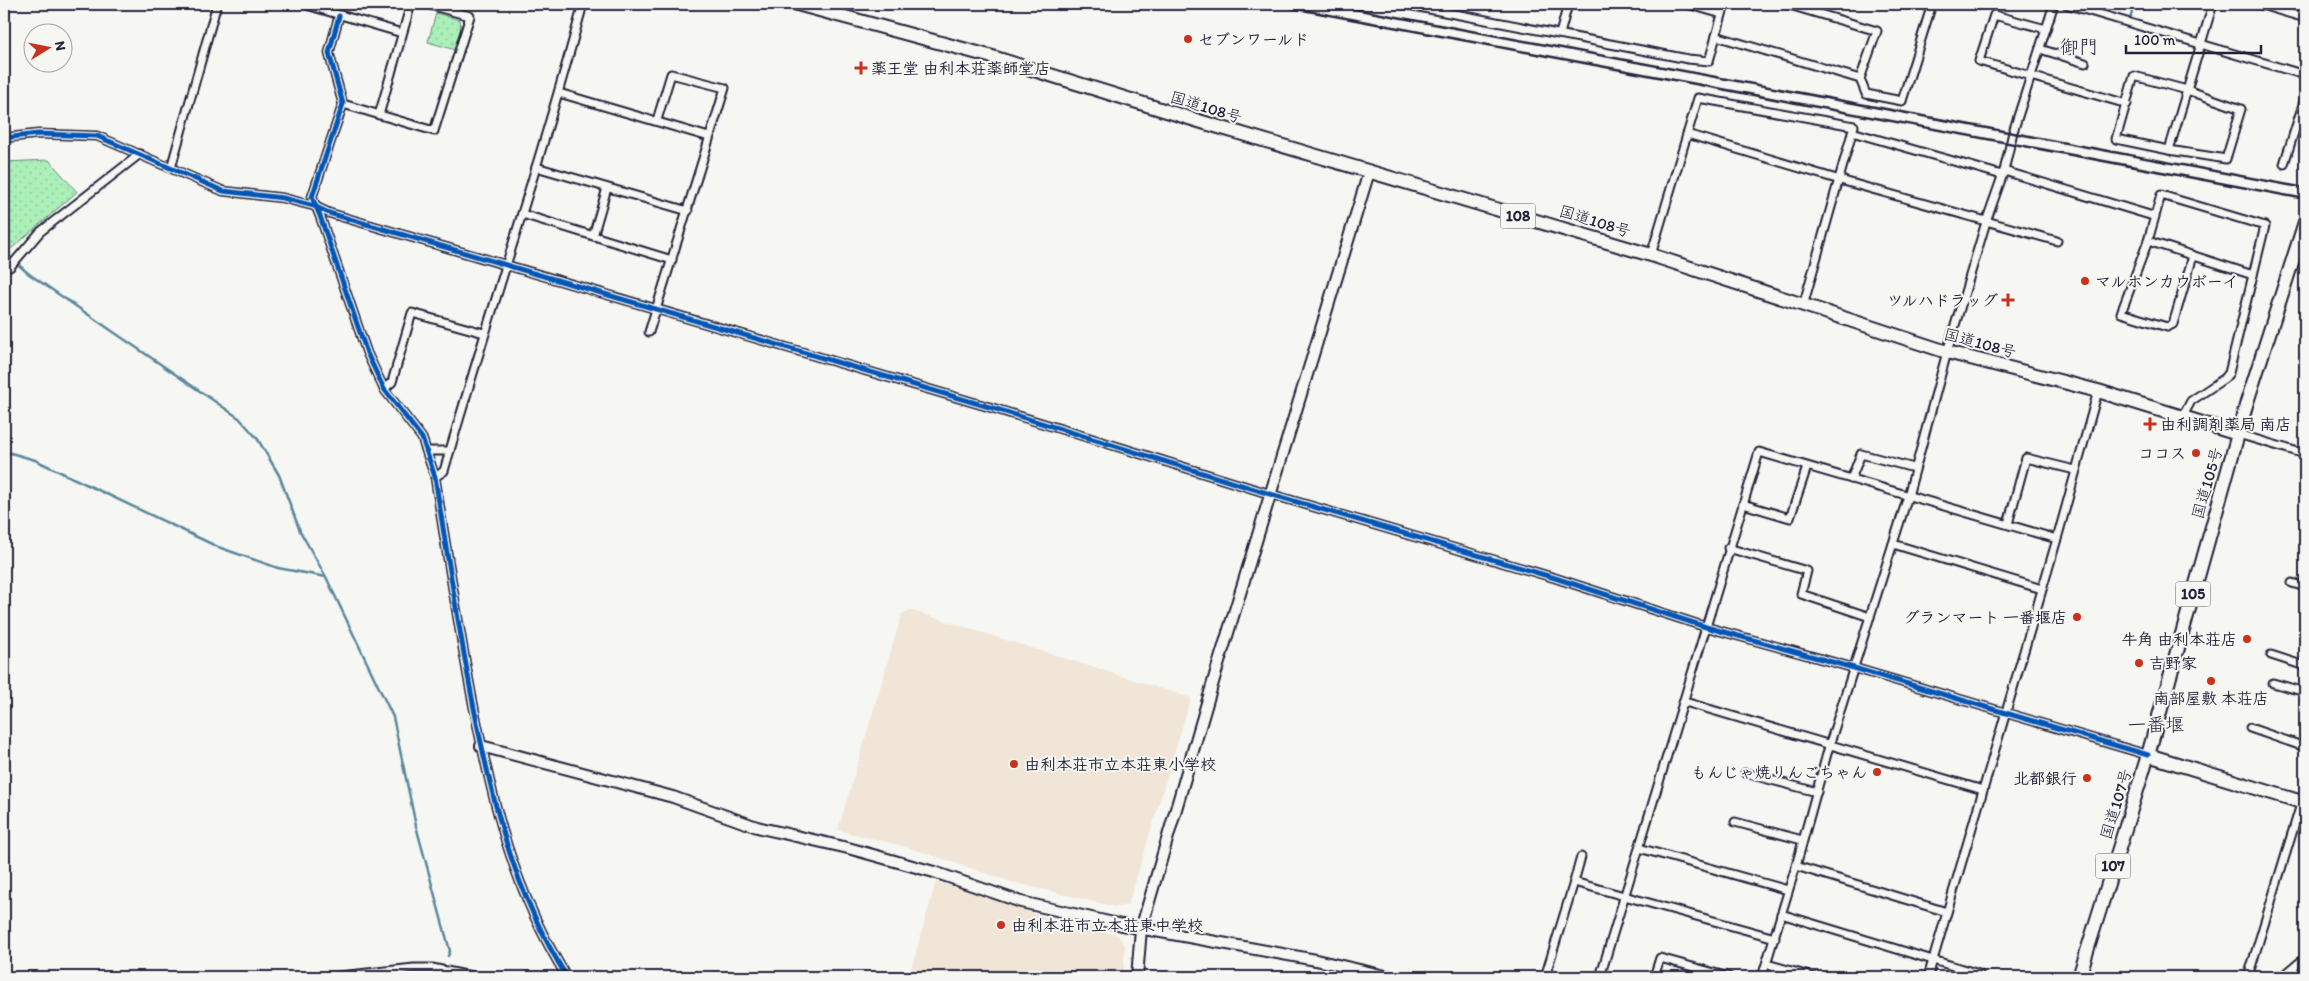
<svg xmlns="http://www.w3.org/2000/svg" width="2309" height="981" viewBox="0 0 2309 981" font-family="Itim,'Klee One',sans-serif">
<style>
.built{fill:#f0e5d6}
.park{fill:url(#park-dots);stroke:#66887a}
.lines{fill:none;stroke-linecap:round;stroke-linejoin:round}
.stream{stroke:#59879d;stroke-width:2.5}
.street-casing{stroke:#22223b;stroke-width:11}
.secondary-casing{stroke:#22223b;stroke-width:14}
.highway-casing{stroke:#22223b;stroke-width:16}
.street{stroke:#f6f6f2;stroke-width:7}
.secondary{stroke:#f6f6f2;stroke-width:10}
.highway{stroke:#f6f6f2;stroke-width:12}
.rail{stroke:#22223b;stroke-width:2.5}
.cycleway-casing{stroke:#f6f6f2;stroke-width:8}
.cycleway{stroke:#0057b8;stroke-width:5}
.poi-dot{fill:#c8321e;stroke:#f6f6f2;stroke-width:2}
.labels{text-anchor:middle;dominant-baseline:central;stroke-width:4;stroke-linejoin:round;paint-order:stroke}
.shield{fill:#f6f6f2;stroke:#626272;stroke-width:1}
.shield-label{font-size:15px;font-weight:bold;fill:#22223b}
.poi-label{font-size:16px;font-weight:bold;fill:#22223b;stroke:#f6f6f2;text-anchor:start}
.street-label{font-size:16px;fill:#22223b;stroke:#f6f6f2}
.quarter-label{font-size:19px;fill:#22223b;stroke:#f6f6f2}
</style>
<defs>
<pattern id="park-dots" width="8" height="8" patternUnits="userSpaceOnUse" patternTransform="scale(1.25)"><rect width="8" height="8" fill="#abefb9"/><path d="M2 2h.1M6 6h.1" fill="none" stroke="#93cda0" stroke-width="1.8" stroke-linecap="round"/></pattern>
</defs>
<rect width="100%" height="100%" fill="#f6f6f2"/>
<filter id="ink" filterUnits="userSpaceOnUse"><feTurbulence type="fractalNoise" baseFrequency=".02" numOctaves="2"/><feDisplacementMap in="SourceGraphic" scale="10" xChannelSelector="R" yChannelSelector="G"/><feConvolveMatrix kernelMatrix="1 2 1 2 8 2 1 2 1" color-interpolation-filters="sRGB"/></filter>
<g filter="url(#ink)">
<g class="built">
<path d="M910,610l281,88 -63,207 -12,2 -104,-25 -105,-35 -69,-17 64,-216z"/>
<path d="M936,882l38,10 64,23 80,20 7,11 -2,31h-214z"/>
</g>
<g class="park">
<path d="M436,13l24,7 1,8 -6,22 -27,-8z"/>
<path d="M49,160l28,32 -66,57 -7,-9v-78z"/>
</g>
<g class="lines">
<g class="stream">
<path d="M2130,20l4,-16"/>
<path d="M4,252l25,22 210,144 18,20 22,37 21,56 26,46 67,140 23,109 34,125 -2,5"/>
<path d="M4,451l31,9 183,87 60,21 48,9"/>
</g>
<g class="street-casing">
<g id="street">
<path d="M303,4l99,29"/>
<path d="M1403,4l285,55 21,2 16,-57"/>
<path d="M1687,4l35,10"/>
<path d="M1786,4l91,27 -17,48"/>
<path d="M2066,4l239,71"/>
<path d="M2258,4l47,14"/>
<path d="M339,16l-10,37 14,51 -31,93 8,19 47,137 17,36 38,49 13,39c12,77 24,154 39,231 19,97 40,184 93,269"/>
<path d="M2046,29l-52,-14 -15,46 148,43"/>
<path d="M1560,34l8,-30"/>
<path d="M1716,36l144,43 6,15 36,7 30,-97"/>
<path d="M2040,49l45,14"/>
<path d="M2134,76l53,14 54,19 -15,50 -57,-9 -53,-11z"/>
<path d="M559,93l150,44"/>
<path d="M343,104l91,27 36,-115 -44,-12"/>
<path d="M379,115l32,-111"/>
<path d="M1852,132l150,43"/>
<path d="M1687,134l153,46 217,61"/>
<path d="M4,138l34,-4 59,2 126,55 60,7 31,8 15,7 667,196 274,85 285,84 151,49 148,41 294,87"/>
<path d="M2169,150l44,-146"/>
<path d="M2284,164l21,-66"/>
<path d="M536,167l152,44"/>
<path d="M171,168l46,-164"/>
<path d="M2004,171l149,45"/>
<path d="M522,214l150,46"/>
<path d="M593,236l14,-48"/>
<path d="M2148,241l105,34"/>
<path d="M1651,255l47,-157 156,28 -51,180"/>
<path d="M10,267l30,-35 100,-78"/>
<path d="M649,332l76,-244 -54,-14 -14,46"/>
<path d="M384,389l8,-7 20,-69 72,20"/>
<path d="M2182,418l9,-17 34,-23 4,-5 36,-147 -104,-31 -13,46 -27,72 46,14 6,-3 20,-68"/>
<path d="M2238,434l67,20"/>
<path d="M427,451h23"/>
<path d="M435,477l9,-6c45,-156 97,-310 139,-467"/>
<path d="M1851,479l10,-25 53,14"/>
<path d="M1743,504l47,14 17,-51"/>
<path d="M2008,524l18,-66 49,12"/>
<path d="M1893,544l149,45"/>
<path d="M1728,548l79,23 -6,23 69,23"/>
<path d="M2292,583l13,4"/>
<path d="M2271,655l34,11"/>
<path d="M2273,683l32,9"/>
<path d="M1685,702l298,88"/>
<path d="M2250,728l55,19"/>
<path d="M1745,773l72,19"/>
<path d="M1735,822l67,18"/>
<path d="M1639,848l149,42"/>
<path d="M1796,866l151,46"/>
<path d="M1574,882l7,-25"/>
<path d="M1781,914l198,60 -1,3"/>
<path d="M1767,964l46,13"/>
<path d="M330,977l84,-9h18l44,9"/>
<path d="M1545,977l29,-95 201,56"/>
<path d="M1600,977l159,-525 298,87"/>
<path d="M1654,977l6,-19 69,19"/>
<path d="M1762,977l34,-111 34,-123 78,-247 39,-144 39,-130 18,-51 9,-39 41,-128"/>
<path d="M1928,977l129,-438 41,-148"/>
<path d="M2248,977l57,-186"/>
<path d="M2282,977l23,-19"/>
</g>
</g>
<g class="secondary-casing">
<g id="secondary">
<path d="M481,746l192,51 84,30 91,21 86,24 87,30 101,23 194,35 74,17"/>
<path d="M1137,977l4,-48 75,-257 153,-500"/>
</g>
</g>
<g class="highway-casing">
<g id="highway">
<path d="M797,4l192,52 213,66 449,133 296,97 151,39 140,43"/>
<path d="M2148,755l157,48"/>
<path d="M2079,977l69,-222 99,-353 58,-180"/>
</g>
</g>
<use href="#street" class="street"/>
<use href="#secondary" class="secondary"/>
<use href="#highway" class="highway"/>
<g class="rail">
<path d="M1271,4l1034,195"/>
<path d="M1328,4l977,184"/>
</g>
<g class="cycleway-casing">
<g id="cycleway">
<path d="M339,16l-10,37 14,51 -31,93 8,19 47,137 17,36 38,49 13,39c12,77 24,154 39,231 19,97 40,184 93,269"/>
<path d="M4,138l34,-4 59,2 126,55 60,7 31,8 15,7 667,196 274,85 285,84 151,49 148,41 294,87"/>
</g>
</g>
<use href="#cycleway" class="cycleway"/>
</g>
</g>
<g class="poi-dot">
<circle cx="1188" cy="39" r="5"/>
<path d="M858.5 60.5h5v5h5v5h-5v5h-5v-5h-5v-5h5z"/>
<circle cx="2085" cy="281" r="5"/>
<path d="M2005.5 292.5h5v5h5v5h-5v5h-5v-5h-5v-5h5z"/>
<path d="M2147.5 416.5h5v5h5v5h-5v5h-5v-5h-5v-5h5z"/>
<circle cx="2196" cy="453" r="5"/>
<circle cx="2077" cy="617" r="5"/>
<circle cx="2247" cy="639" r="5"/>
<circle cx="2139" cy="663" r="5"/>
<circle cx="2211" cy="681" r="5"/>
<circle cx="1014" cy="764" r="5"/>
<circle cx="1877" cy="772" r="5"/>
<circle cx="2087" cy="778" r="5"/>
<circle cx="1001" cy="925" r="5"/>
</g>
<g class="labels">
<g class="shield">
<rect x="1500.5" y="203.5" width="35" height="25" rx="4"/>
<rect x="2175.5" y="581.5" width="35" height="25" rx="4"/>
<rect x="2095.5" y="853.5" width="35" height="25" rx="4"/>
</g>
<g class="shield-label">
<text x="1518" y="216">108</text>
<text x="2193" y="594">105</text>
<text x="2113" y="866">107</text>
</g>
<g class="poi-label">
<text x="1198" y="39">セブンワールド</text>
<text x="871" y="68">薬王堂 由利本荘薬師堂店</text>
<text x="2095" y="281">マルホンカウボーイ</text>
<text x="1998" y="300" text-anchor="end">ツルハドラッグ</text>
<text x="2160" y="424">由利調剤薬局 南店</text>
<text x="2186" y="453" text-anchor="end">ココス</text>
<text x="2067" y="617" text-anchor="end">グランマート 一番堰店</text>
<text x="2237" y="639" text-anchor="end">牛角 由利本荘店</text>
<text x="2149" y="663">吉野家</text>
<text x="2211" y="698" text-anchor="middle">南部屋敷 本荘店</text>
<text x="1024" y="764">由利本荘市立本荘東小学校</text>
<text x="1867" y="772" text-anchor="end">もんじゃ焼りんごちゃん</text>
<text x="2077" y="778" text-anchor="end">北都銀行</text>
<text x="1011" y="925">由利本荘市立本荘東中学校</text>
</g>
<g class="street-label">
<text transform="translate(1206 107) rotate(17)">国道108号</text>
<text transform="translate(1595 221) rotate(17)">国道108号</text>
<text transform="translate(1980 343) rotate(15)">国道108号</text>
<text transform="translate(2207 483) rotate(-74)">国道105号</text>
<text transform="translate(2116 804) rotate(-73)">国道107号</text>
</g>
<g class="quarter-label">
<text x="2079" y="46">御門</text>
<text x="2156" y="724">一番堰</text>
</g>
</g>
<rect width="2309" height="981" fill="none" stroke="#f6f6f2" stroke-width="20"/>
<rect x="10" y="10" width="2289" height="961" fill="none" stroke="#22223b" stroke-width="2" filter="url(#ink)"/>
<g transform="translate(48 48) rotate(80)"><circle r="24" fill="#f6f6f2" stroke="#a1a1a9"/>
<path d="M0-4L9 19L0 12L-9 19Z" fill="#c8321e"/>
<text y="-8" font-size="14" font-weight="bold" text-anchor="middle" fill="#22223b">N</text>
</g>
<path d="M2126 45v8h135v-8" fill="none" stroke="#22223b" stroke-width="2.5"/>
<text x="2134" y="45" font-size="15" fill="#22223b" stroke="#f6f6f2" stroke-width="4" paint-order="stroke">100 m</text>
</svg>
